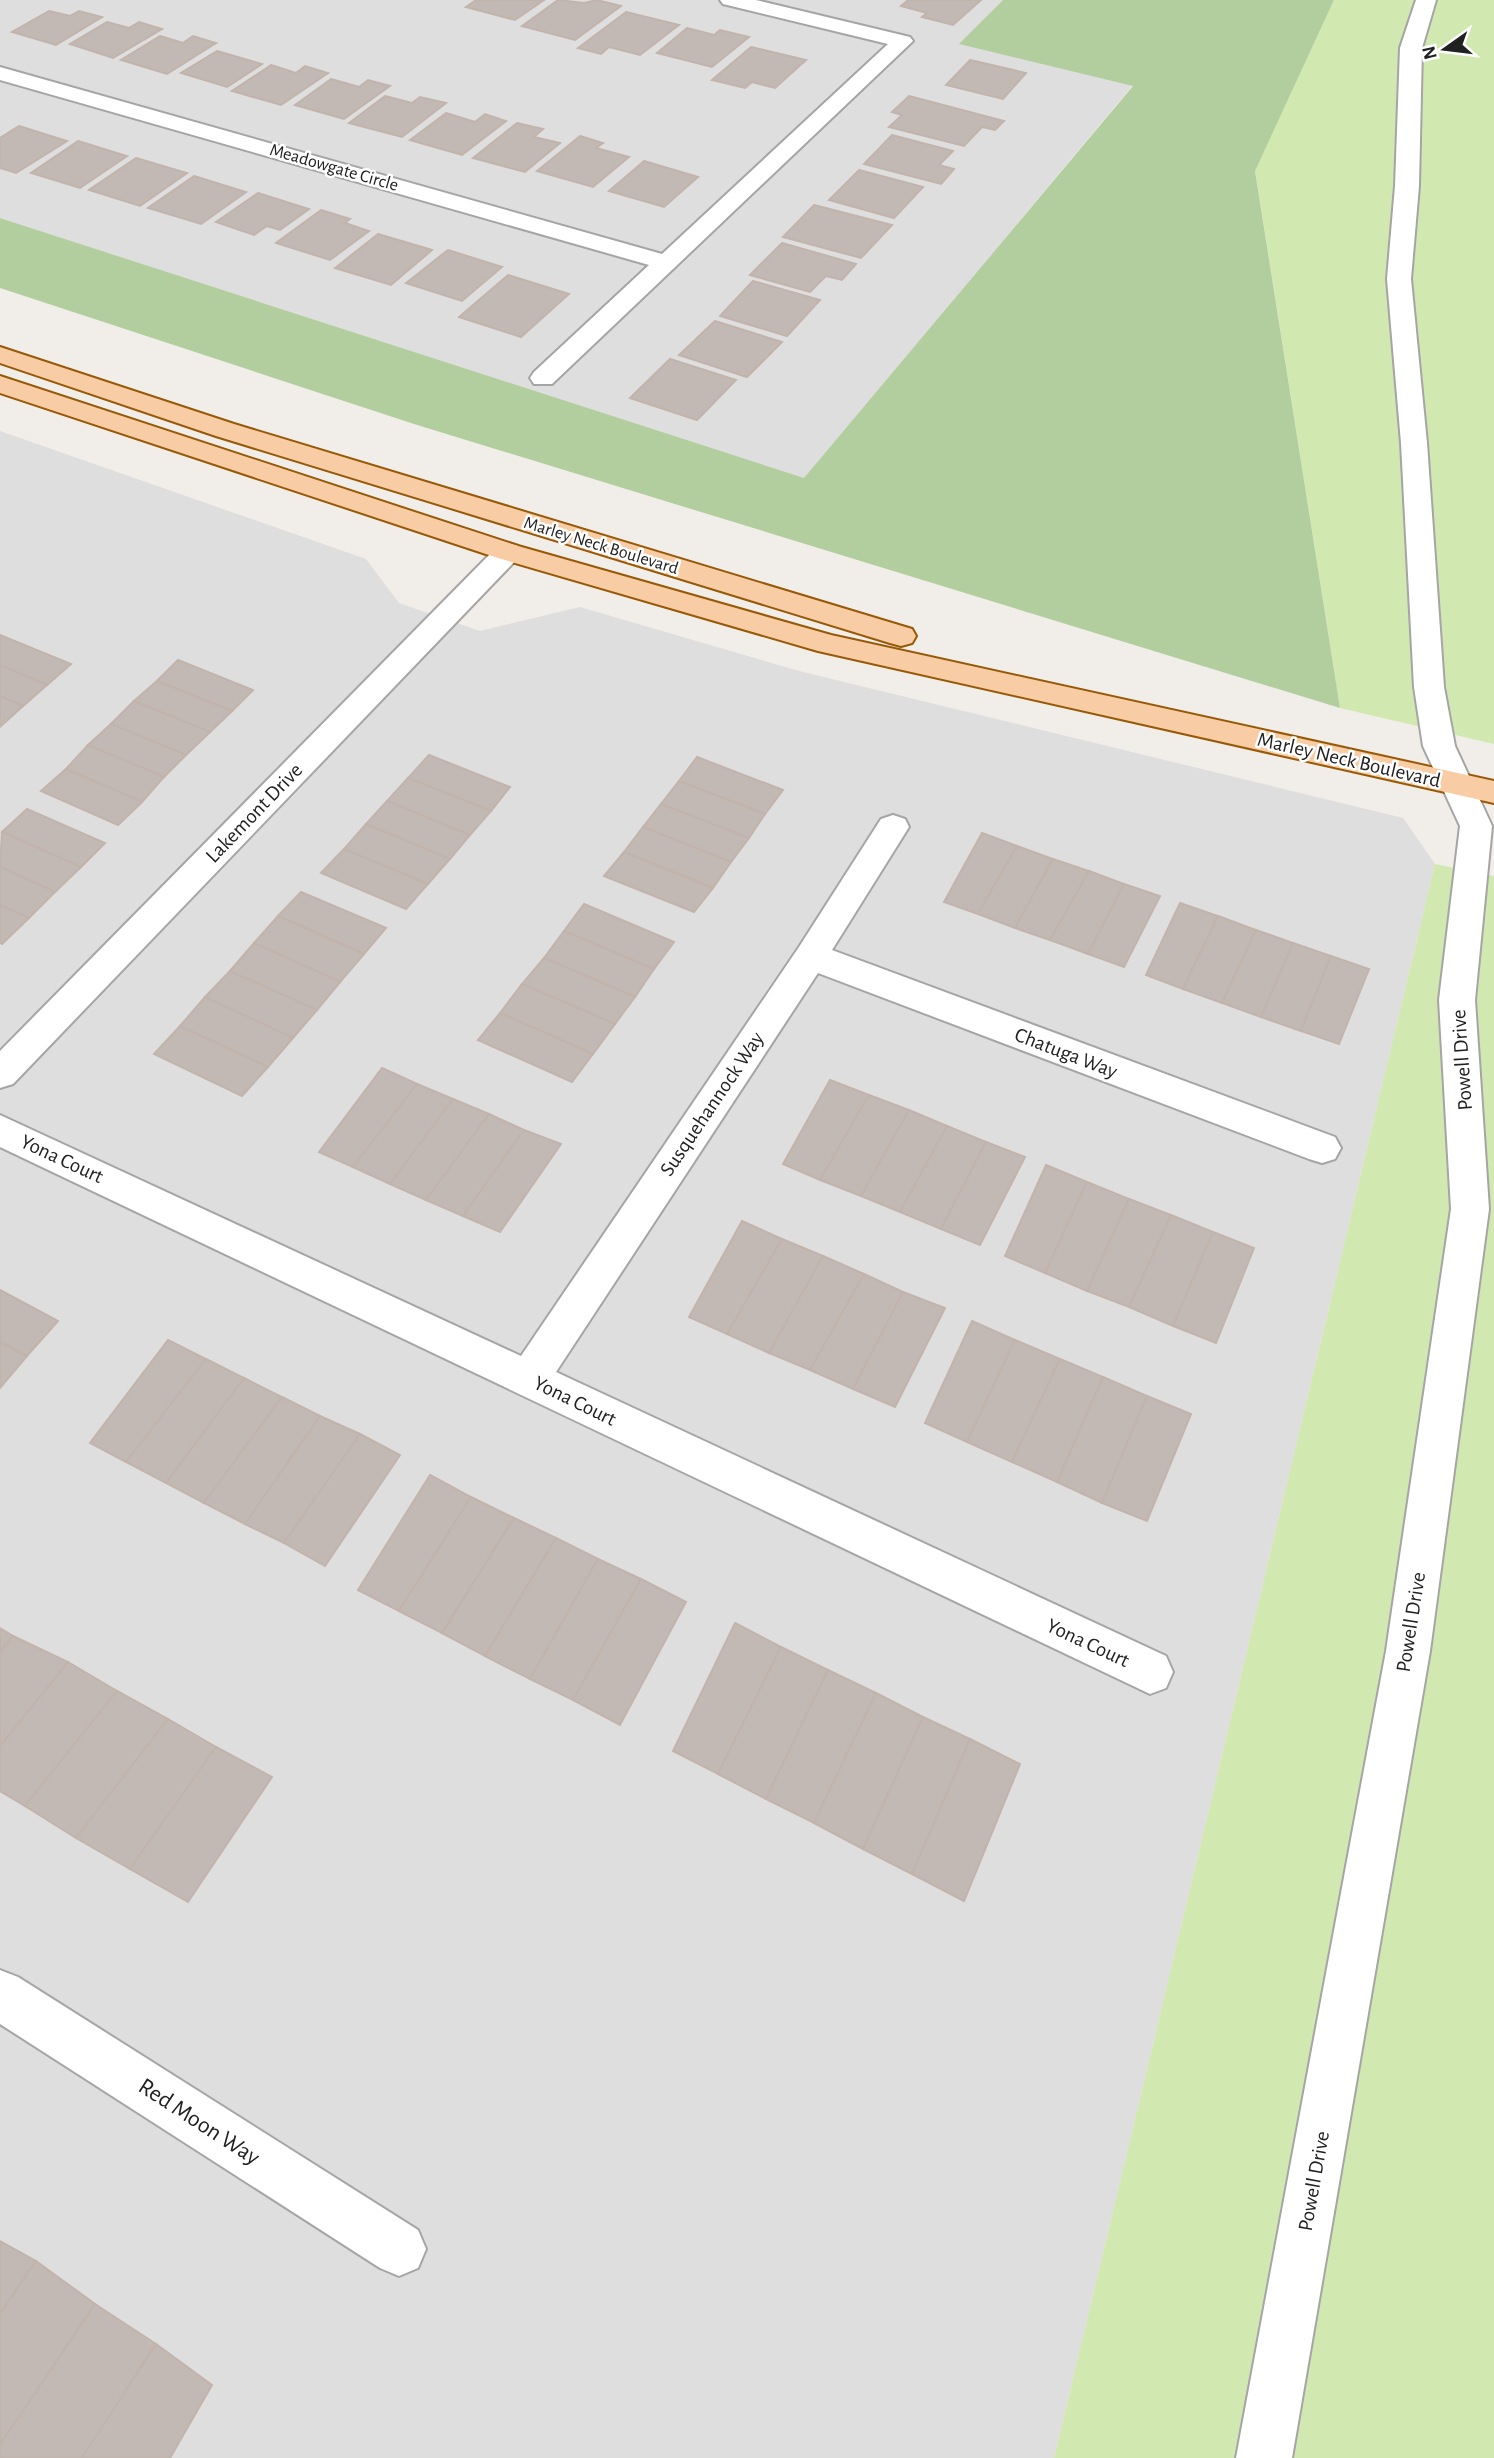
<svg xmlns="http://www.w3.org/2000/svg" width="1494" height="2458" viewBox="0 0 1494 2458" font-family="'Alegreya Sans',sans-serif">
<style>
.residential{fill:#dfdede}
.grass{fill:#d2e8b1}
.forest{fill:#b2ce9f}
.building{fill:#c2b9b5;stroke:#c2b3ab;stroke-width:2}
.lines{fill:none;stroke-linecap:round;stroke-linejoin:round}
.minor-casing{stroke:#a5a5a5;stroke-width:4}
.major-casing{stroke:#985907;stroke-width:4}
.minor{fill:#fff;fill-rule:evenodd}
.major{fill:#f8cda6;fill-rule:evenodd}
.labels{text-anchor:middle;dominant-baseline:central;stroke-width:5;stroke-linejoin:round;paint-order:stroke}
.far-street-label{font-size:18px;fill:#212121;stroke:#fff}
.street-label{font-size:21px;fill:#212121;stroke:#fff}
.near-street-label{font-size:24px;fill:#212121;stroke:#fff}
</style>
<rect width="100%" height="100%" fill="#f1ede9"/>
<g class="residential">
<path d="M0,0h1003l-43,44 173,41 -329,394 -804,-261z"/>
<path d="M0,431l366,128 33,44 81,28 100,-24 219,64 604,147 32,46 -381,1594h-1054z"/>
</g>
<g class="grass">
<path d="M1334,0h160v744l-154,-36 -85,-538z"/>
<path d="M1435,864l59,12v1582h-440z"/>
</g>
<path class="forest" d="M1003,0h331l-79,171 85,537 -926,-284 -414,-136v-70l804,260 329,-392 -174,-42z"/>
<g class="building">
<path d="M476,0h68l-29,20 -49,-13z"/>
<path d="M558,0l26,3 13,-3 24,6 -46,34 -53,-14z"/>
<path d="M908,0h73l-28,25 -31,-8 5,-4 -26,-7z"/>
<path d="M49,11l21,5 9,-5 23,6 -46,28 -44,-13z"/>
<path d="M626,12l53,13 -39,30 -31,-8 -8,7 -23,-6z"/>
<path d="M107,22l22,6 10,-6 23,7 -49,29 -43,-14z"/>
<path d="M687,28l27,7 6,-5 29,7 -37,30 -55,-14z"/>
<path d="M160,36l23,7 10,-7 23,7 -49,31 -46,-14z"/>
<path d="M751,47l55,13 -31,28 -23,-6 -7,6 -33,-8z"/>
<path d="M217,51l45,13 -35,23 -46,-14z"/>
<path d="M970,60l56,13 -23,26 -57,-14z"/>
<path d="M271,65l25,8 9,-7 23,7 -47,32 -49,-14z"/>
<path d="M331,79l28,8 9,-7 22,6 -46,33 -49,-14z"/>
<path d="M385,96l27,7 8,-6 26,6 -44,34 -53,-14z"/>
<path d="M909,96l95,25 -9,9 -13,-3 -18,19 -75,-19 13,-12 -10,-3z"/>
<path d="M446,113l29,9 10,-8 21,7 -44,34 -52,-15z"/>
<path d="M517,123l26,6 -9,8 26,6 -35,29 -52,-14z"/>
<path d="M19,126l48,15 -51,32 -16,-5v-30z"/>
<path d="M892,135l61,16 -14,14 15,4 -13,15 -77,-20z"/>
<path d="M580,136l23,7 -7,5 33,9 -36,30 -56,-16z"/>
<path d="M78,141l49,15 -47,32 -49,-15z"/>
<path d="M136,158l51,15 -47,33 -51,-16z"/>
<path d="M644,161l54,16 -34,30 -55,-16z"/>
<path d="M859,170l64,17 -29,31 -65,-18z"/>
<path d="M194,176l52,16 -45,32 -53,-16z"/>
<path d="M258,193l51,16 -29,21 -13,-4 -13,9 -38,-13z"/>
<path d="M814,205l78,20 -31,33 -78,-21z"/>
<path d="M321,210l29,9 -5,4 24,8 -39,29 -54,-17z"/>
<path d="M378,234l54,16 -41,35 -56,-17z"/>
<path d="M782,243l74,21 -14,16 -16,-4 -16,16 -60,-17z"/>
<path d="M448,250l54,17 -40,34 -56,-18z"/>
<path d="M508,275l61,19 -48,43 -62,-20z"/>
<path d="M753,281l67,19 -33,36 -67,-20z"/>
<path d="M715,321l67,21 -35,35 -68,-22z"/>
<path d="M670,359l66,21 -39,40 -67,-22z"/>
<path d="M0,635l71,29 -24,21 -47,-20z"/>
<path d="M178,660l75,30 -21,21 -75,-30z"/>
<path d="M0,665l47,20 -24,21 -23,-10z"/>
<path d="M157,681l75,30 -22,21 -76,-31z"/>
<path d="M0,696l23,10 -23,21z"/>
<path d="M134,701l76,31 -24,23 -75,-31z"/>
<path d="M111,724l75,31 -22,22 -76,-32z"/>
<path d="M88,745l76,32 -22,25 -76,-33z"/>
<path d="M429,755l81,32 -19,24 -83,-33z"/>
<path d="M697,757l86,33 -18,24 -86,-33z"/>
<path d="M66,769l76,33 -24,23 -77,-34z"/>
<path d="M408,778l83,33 -21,24 -83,-34z"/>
<path d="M679,781l86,33 -16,24 -88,-34z"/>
<path d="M387,801l83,34 -20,24 -84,-35z"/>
<path d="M661,804l88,34 -18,24 -88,-35z"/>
<path d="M27,809l78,34 -24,24 -79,-35z"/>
<path d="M366,824l84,35 -22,25 -84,-35z"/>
<path d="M643,827l88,35 -18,26 -89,-36z"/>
<path d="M2,832l79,35 -26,25 -55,-25z"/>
<path d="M982,833l35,13 -39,68 -34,-12z"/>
<path d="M1017,846l36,13 -38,69 -37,-14z"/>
<path d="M344,849l84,35 -22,25 -85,-36z"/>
<path d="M624,852l89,36 -19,24 -90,-36z"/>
<path d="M1053,859l36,12 -39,69 -35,-12z"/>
<path d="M0,867l55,25 -26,26 -29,-13z"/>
<path d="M1089,871l35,13 -36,70 -38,-14z"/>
<path d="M1124,884l36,12 -36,71 -36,-13z"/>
<path d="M301,892l85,36 -22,26 -86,-38z"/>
<path d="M1180,903l38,13 -35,73 -37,-14z"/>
<path d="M584,904l90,38 -20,27 -90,-38z"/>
<path d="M0,905l29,13 -27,26 -2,-1z"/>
<path d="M278,916l86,38 -24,28 -86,-39z"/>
<path d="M1218,916l38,14 -34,73 -39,-14z"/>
<path d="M1256,930l37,13 -32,74 -39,-14z"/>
<path d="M564,931l90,38 -19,28 -91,-39z"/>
<path d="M254,943l86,39 -23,28 -87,-39z"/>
<path d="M1293,943l38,13 -30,75 -40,-14z"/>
<path d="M1331,956l38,13 -30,75 -38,-13z"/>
<path d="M544,958l91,39 -20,27 -93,-40z"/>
<path d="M230,971l87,39 -24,28 -88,-41z"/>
<path d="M522,984l93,40 -22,30 -93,-41z"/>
<path d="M205,997l88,41 -25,29 -88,-41z"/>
<path d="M500,1013l93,41 -21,28 -94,-42z"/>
<path d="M180,1026l88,41 -26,29 -88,-42z"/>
<path d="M382,1068l35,16 -64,83 -34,-15z"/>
<path d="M830,1080l39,15 -49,85 -37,-16z"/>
<path d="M417,1084l36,15 -63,85 -37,-17z"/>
<path d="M869,1095l40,15 -48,86 -41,-16z"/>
<path d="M453,1099l36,15 -63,86 -36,-16z"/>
<path d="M909,1110l38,16 -47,86 -39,-16z"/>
<path d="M489,1114l35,16 -61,86 -37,-16z"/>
<path d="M947,1126l39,16 -45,87 -41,-17z"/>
<path d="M524,1130l37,14 -61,88 -37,-16z"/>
<path d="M986,1142l39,15 -45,88 -39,-16z"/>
<path d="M1046,1165l41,17 -42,91 -40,-17z"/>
<path d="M1087,1182l42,17 -42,92 -42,-18z"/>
<path d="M1129,1199l42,16 -42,92 -42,-16z"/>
<path d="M1171,1215l42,17 -40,94 -44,-19z"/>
<path d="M742,1221l40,18 -55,95 -38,-17z"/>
<path d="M1213,1232l41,16 -38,95 -43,-17z"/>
<path d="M782,1239l41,17 -54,97 -42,-19z"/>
<path d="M823,1256l41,18 -54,96 -41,-17z"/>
<path d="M864,1274l39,18 -50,97 -43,-19z"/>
<path d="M0,1290l58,31 -31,35 -27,-14z"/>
<path d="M903,1292l42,16 -50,99 -42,-18z"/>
<path d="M972,1321l43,19 -48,102 -42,-19z"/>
<path d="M168,1340l38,19 -80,103 -36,-19z"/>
<path d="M1015,1340l45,19 -48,103 -45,-20z"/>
<path d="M0,1342l27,14 -27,32z"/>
<path d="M206,1359l38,19 -78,105 -40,-21z"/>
<path d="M1060,1359l43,18 -46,105 -45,-20z"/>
<path d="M1103,1377l44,19 -45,107 -45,-21z"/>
<path d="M244,1378l38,19 -78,106 -38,-20z"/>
<path d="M1147,1396l44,18 -44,107 -45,-18z"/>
<path d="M282,1397l38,19 -75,108 -41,-21z"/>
<path d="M320,1416l40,18 -76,109 -39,-19z"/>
<path d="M360,1434l40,21 -75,111 -41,-23z"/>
<path d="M430,1475l41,22 -72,114 -41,-21z"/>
<path d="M471,1497l43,21 -72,115 -43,-22z"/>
<path d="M514,1518l42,20 -71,118 -43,-23z"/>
<path d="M556,1538l42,21 -68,120 -45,-23z"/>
<path d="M598,1559l43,20 -68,121 -43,-21z"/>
<path d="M641,1579l45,23 -66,123 -47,-25z"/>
<path d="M735,1623l46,24 -63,127 -45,-23z"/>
<path d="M0,1628l13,8 -13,16z"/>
<path d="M13,1636l55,26 -68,84v-94z"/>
<path d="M781,1647l47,23 -62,129 -48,-25z"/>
<path d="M68,1662l49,29 -92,115 -25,-15v-45z"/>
<path d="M828,1670l48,23 -62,130 -48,-24z"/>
<path d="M117,1691l51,28 -92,119 -51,-32z"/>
<path d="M876,1693l47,24 -60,132 -49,-26z"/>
<path d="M923,1717l47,22 -58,135 -49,-25z"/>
<path d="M168,1719l48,28 -86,122 -54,-31z"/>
<path d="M970,1739l50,25 -56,137 -52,-27z"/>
<path d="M216,1747l56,30 -84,125 -58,-33z"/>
<path d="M0,2241l36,20 -36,53z"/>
<path d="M36,2261l59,43 -95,141v-131z"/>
<path d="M95,2304l61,40 -74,114h-82v-13z"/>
<path d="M156,2344l56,41 -42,73h-88z"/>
</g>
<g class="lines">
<g class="minor-casing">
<g id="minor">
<path d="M720,0h36l154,37 3,4 -361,343h-18l-4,-6 4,-6 115,-107 -649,-185v-13l662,187 226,-210 -165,-40z"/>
<path d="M1416,0h20l-14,48 -3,138 -8,93 16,164 17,244 11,59 37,80 -17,174 14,209 -59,442 -138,807h-56l150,-807 65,-442 -12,-209 21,-174 -37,-80 -9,-59 -13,-244 -14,-164 8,-93 5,-138z"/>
<path d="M508,543l10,3 4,6 -4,6 -505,526 -13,4v-37l498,-505z"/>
<path d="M893,815l12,4 4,8 -77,123 503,187 6,11 -6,11 -13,4 -13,-4 -491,-186 -262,399 610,284 7,16 -7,16 -16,6 -1150,-547v-32l521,241 278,-409 82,-128z"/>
<path d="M0,1970l18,7 400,253 8,19 -8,19 -19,8 -19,-8 -380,-244z"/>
</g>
</g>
<g class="major-casing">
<g id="major">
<path d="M0,347l234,77 678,205 4,7 -4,7 -11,3 -11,-3 -674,-207 -216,-73z"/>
<path d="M0,376l518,170 313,89 663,146v22l-676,-152 -320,-93 -498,-165z"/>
</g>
</g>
<use href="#minor" class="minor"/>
<use href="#major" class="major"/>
</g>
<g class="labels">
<g class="far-street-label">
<text transform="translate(334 168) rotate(16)">Meadowgate Circle</text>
<text transform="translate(601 546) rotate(17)">Marley Neck Boulevard</text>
</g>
<g class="street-label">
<text transform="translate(1349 760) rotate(13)">Marley Neck Boulevard</text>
<text transform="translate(254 813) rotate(-46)">Lakemont Drive</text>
<text transform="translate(1066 1053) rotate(21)">Chatuga Way</text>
<text transform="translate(1462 1060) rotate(-94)">Powell Drive</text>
<text transform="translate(712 1104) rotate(-56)">Susquehannock Way</text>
<text transform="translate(62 1159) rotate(25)">Yona Court</text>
<text transform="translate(575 1401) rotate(26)">Yona Court</text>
<text transform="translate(1411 1622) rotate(-81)">Powell Drive</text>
<text transform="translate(1088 1643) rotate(25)">Yona Court</text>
<text transform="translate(1314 2181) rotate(-80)">Powell Drive</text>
</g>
<g class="near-street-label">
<text transform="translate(199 2122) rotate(33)">Red Moon Way</text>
</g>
</g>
<g transform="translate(1445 49) rotate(256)" stroke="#ffffff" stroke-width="5" paint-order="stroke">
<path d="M0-5L12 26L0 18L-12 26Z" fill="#212121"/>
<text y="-10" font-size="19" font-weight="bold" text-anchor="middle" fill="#212121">N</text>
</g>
</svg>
